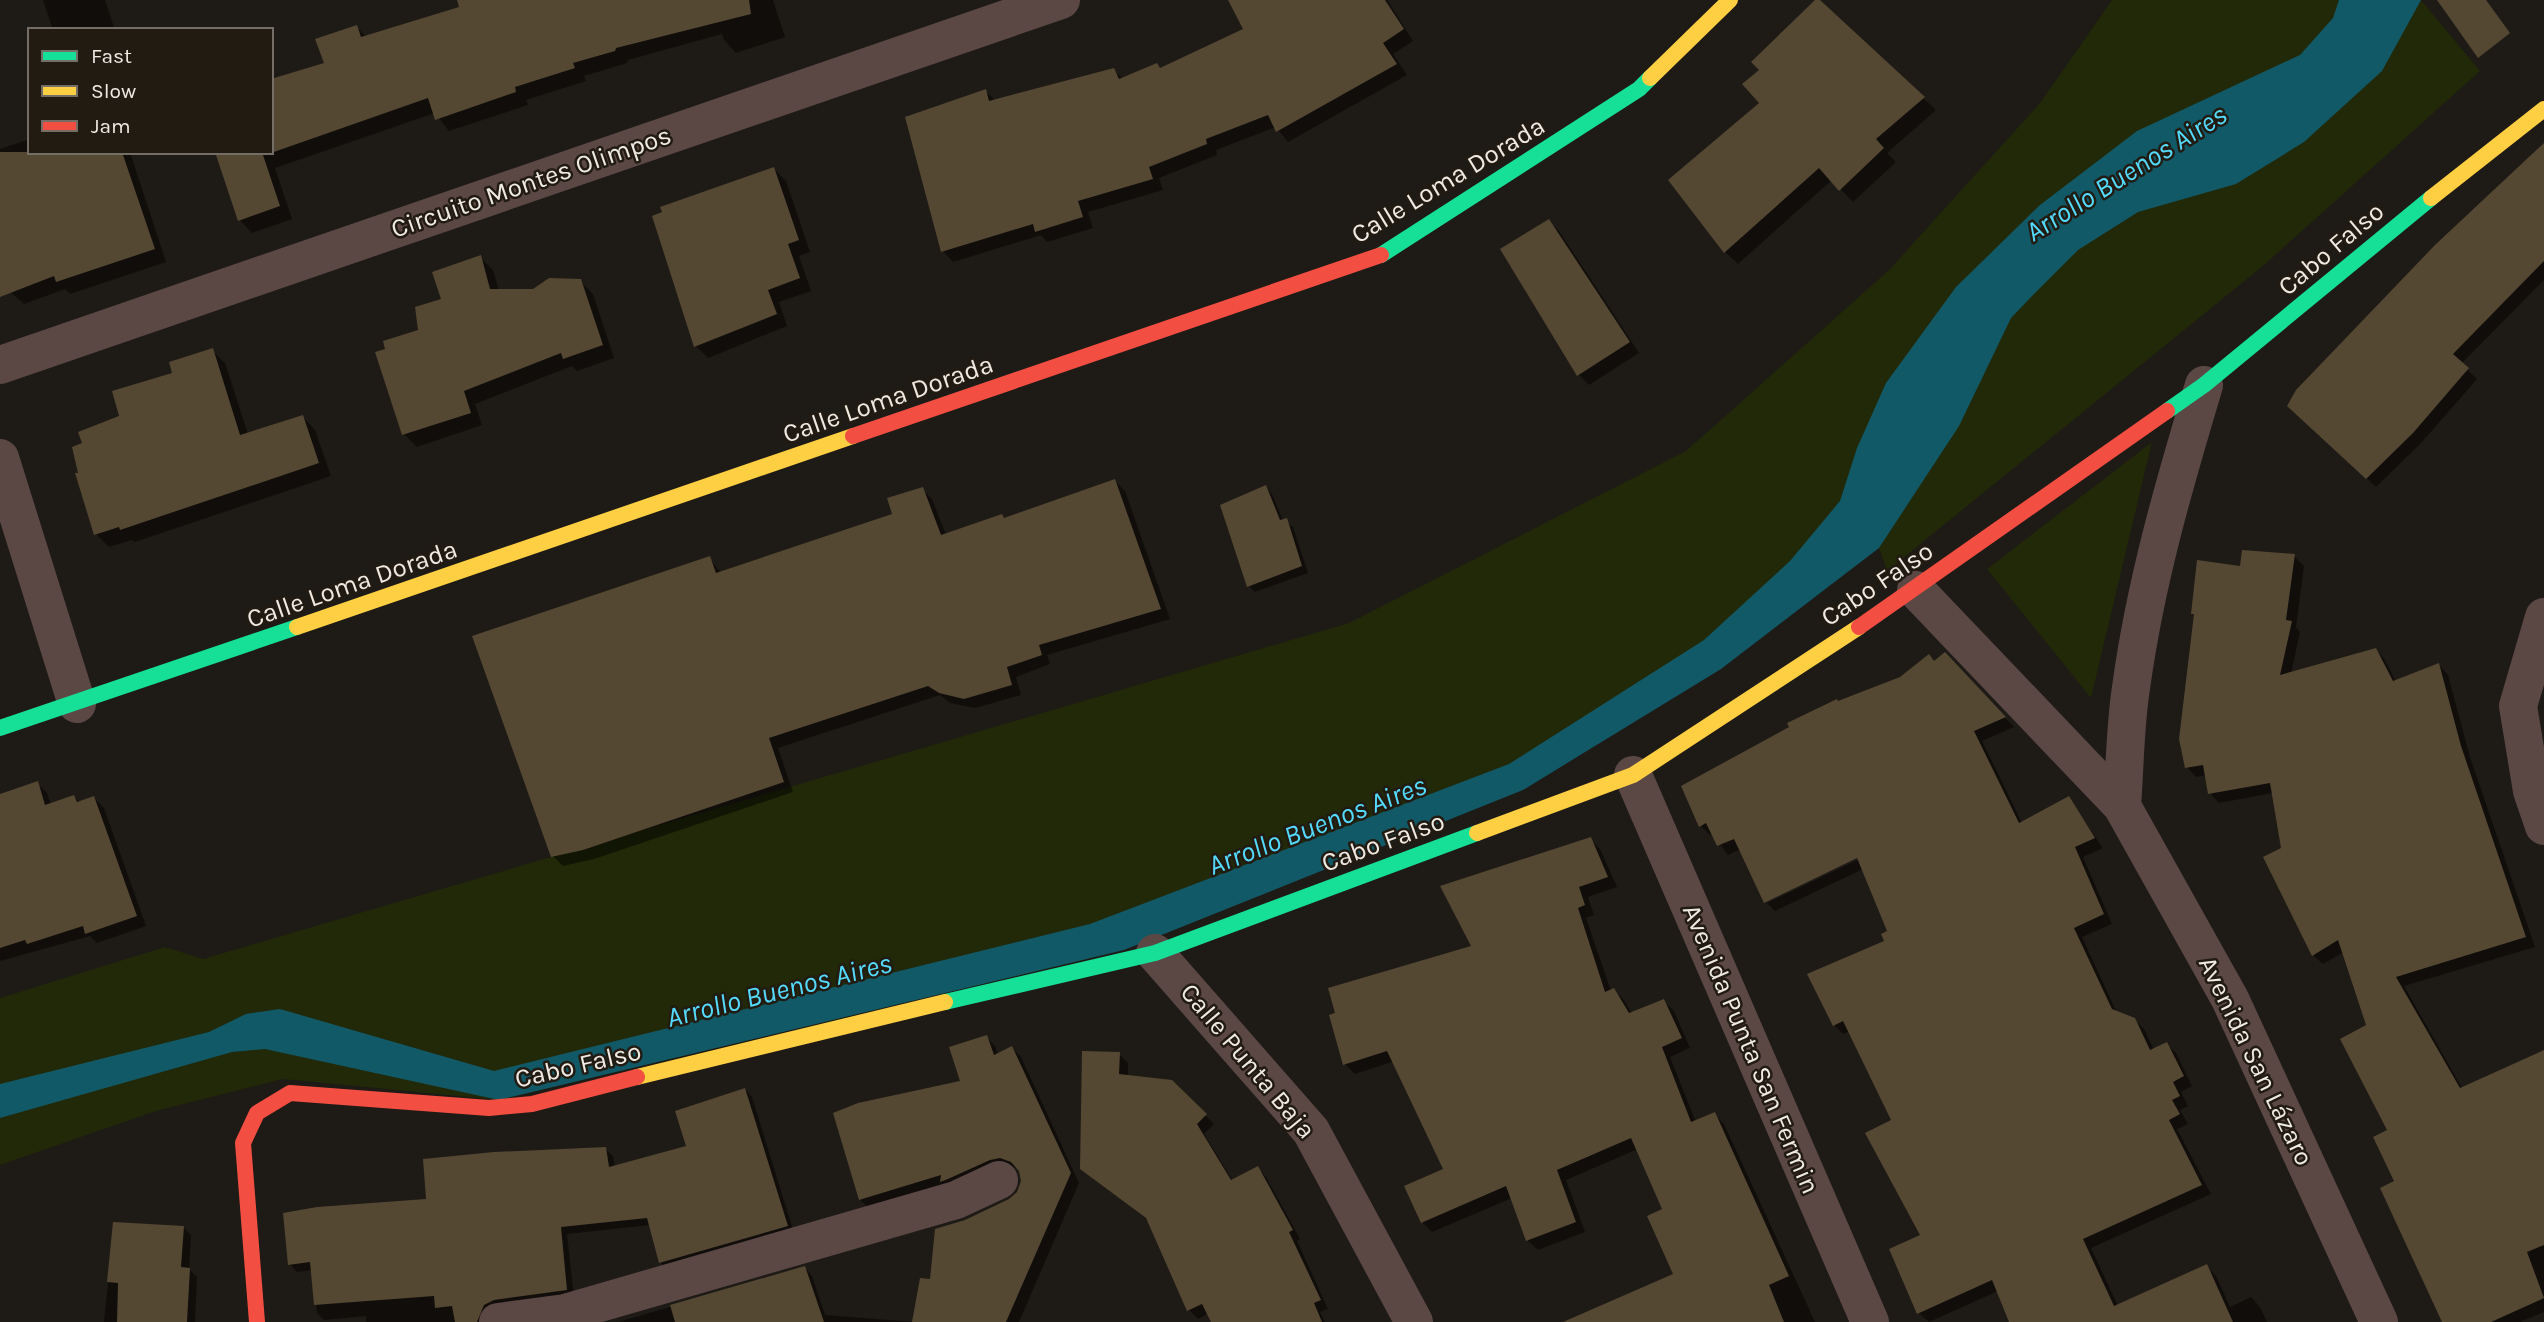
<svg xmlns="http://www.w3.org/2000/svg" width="2544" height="1322" viewBox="0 0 2544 1322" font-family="Karla,sans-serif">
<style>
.green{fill:#212909}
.water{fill:#125968}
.shadow{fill:#0007}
.building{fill:#554833}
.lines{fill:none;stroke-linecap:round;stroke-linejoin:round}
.street{stroke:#5b4845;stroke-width:38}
.fast{stroke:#16e098;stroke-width:16}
.slow{stroke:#ffcf43;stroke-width:16}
.jam{stroke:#f24e42;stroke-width:16}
.labels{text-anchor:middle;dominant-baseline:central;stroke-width:5;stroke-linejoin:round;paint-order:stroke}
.street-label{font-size:26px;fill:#efeae4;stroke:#221b12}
.water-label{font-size:28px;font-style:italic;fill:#54dbfc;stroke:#221b12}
</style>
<rect width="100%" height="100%" fill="#1e1a16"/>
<g class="green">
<path d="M2112,0h309l59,71 -217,195 -376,305 -8,-23 -331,227 -449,181 -600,144 -216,-21 -127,32 -156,54v-167l165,-51 38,12 1146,-336 337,-172 203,-181 151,-167z"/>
<path d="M2152,442l-61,256 -104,-129z"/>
</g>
<path class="water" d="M2339,0h82l-39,71 -78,71 -68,42 -98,28 -60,38 -46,46 -21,22 -52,108 -80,122 -158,121 -198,121 -399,160 -625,150 -234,-51 -33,3 -232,66v-34l209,-52 37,-18 34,-5 214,62 596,-147 419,-160 195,-124 86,-79 50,-60 17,-53 29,-65 70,-96 84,-82 97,-74 163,-76 33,-37z"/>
<g class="shadow">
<path d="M43,0h62l10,30h-62z"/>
<path d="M459,0h314l12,37 -49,16 -12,-13 -2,-6 -94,26 -1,3 -43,13 2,5 -60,19 2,5 -79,26 -14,-18 -160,55 17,51 -40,14 -12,-13 -23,-68h54l55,-88 31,-37 9,10 95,-29z"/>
<path d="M1230,0h157l26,41 -20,13 14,21 -119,67 -12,-15 -60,23 1,5 -58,23 4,12 -75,22 5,16 -46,14 -6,-7 -88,27 -10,-11 42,-160 11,10 117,-31 10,9 38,-10 84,-39z"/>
<path d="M1818,0l118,110 -49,43 9,9 -43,40 -21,-22 -94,84 -13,-12 37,-149 -1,-33z"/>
<path d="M30,139v13h100l36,110 -96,32 -5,-5 -41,15 -24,-21v-134z"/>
<path d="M2544,143v137l-83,84 16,15 -55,63 -46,45 -77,-71z"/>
<path d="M774,169l12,12 24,71 -11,4 12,35 -32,11 8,24 -79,32 -12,-12z"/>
<path d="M1549,221l10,10 80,122 -50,32 -10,-10 -76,-125z"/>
<path d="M480,257l13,13 6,21h35l46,-10 13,13 21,64 -37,13 -5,-5 -97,38 7,21 -65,22 -13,-13 16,-103z"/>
<path d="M212,350l13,13 23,71 54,-18 13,14 16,46 -196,66 -3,-2 -23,7 -13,-13 25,-117 53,-43z"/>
<path d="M1115,481l10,10 45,128 -123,36 3,9 -34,13 5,18 -46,13 -25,-5 -10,-8 -162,53 15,44 -199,67 -31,7 -10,-10 156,-298 12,15 173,-58 28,-26 10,10 14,36 59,-16z"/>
<path d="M1266,487l6,7 11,27 10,6 15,46 -53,19 -6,-6z"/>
<path d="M2294,556l10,10 -8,61 4,5 -9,42 85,-24 9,10 11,22 43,-17 9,10 22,82 65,190 -131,39 58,102 82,-36v260l-24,10h-76l-48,-140 -28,-156 -24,-74 -21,12 -10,-9 -30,-106 -10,-56 -54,10 -9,-10 -3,-18 -11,2 -9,-10 55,-199z"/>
<path d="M1945,654l69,73 -32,14 40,82 46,-25 35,50 -20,9 29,67 -30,13 35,76 17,6 10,10 10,21 12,-6 10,9 16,33 -11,6 7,14 -8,4 8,14 -11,5 34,65 -120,54 27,58 88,-40 10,10 14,31 21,-10 9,10 7,15h-256l-13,-31 -69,31 -10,-9 4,-78 -29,-114 -44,-90 -7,3 -9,-9 56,-93 -27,-63 -88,42 -8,-8 99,-47 -2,-3 -97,46v4l-26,-54 -13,6 -15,-21 -3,1 -9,-9 137,-123 97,-41z"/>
<path d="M37,783l10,10 4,12 23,-8 6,5 14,-4 10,10 42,118 -49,17 -7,-7 -90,25v-166z"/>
<path d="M1590,839l10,10 17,38 -29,10 6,18 -8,3 25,73 3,-1 10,10 8,14 32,-12 10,9 16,37 -20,9 26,65 18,-8 10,10 91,198h-211l71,-47 -10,-65 -27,-61 -72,31 19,52 -47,18 -10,-9 -16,-43 -80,34 -10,-10 24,-52 -52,-109 -39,13 -10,-10z"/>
<path d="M986,1037l9,9 3,9 14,-7 9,9 58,126 -60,139h-98l10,-41 35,-60 44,-20 9,-8 4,-12 -3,-12 -10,-3 -141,42 -9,-8 103,-118z"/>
<path d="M1119,1054l9,9v13l43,5 43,43 -10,10 29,47 25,-13 8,9 34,62 -3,2 31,68 -8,3 5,10h-112l-4,-9 -11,6 -9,-9 -40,-89 -68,-53z"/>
<path d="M745,1089l7,8 42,136 -126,37 -8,-8 -10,-37 -83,9 7,63 -90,25h-118v-6l-42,4 -7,-7 -4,-43 -16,2 -7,-8 138,-64 177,-51 8,7 2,11 73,-19z"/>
<path d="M114,1224l69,3 8,8 -2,34 8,8 -2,45h-91z"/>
<path d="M805,1268l7,8 13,39 90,7h-297z"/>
</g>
<g class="building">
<path d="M457,0h292l2,14 -135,34 -1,3 -42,12 2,5 -60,19 1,5 -81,28 -7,-22 -157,55v-74l53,-16 -9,-24 42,-14 4,12 98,-30z"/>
<path d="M1228,0h157l19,29 -21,14 14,21 -121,68 -8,-17 -62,24 1,5 -58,23 4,12 -75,22 5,16 -48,15 -2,-8 -92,28 -36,-135 81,-28 3,12 125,-33 5,11 38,-16 3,5 83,-39z"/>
<path d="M1815,0h5l105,97 -49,42 8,9 -45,43 -20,-23 -95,85 -56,-73 91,-77 -17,-19 17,-14 -8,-8z"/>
<path d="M2437,0h49l24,33 -32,25z"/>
<path d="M2544,143v118l-91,93 16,14 -56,65 -47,46 -79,-73 9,-16 139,-145z"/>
<path d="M0,152h122l33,97 -99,33 -2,-6 -54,21z"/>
<path d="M215,152h47l18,54 -42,15z"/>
<path d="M774,167l25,73 -11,4 12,34 -32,12 9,24 -83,33 -42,-131 10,-4 -2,-5z"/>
<path d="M1549,219l81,123 -53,34 -77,-127z"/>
<path d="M481,255l9,34h43l16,-11 32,1 22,66 -40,14 -2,-6 -97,38 7,22 -69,22 -27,-83 10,-3 -2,-8 35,-11 -3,-23 26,-8 -9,-27z"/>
<path d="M213,348l27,87 63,-20 16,48 -199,67 -1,-3 -25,8 -19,-62h3l-6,-26 10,-4 -4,-11 41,-16 -7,-25 60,-18 -3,-11z"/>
<path d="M1115,479l46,130 -122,36 3,10 -35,12 5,18 -48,14 -25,-6 -11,-7 -159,52 15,44 -201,68 -32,7 -79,-221 238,-80 6,17 176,-59 -5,-16 36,-11 18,48 61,-21 2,4z"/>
<path d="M1266,485l14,35 7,-2 15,48 -55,21 -27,-82z"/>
<path d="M2242,550l53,4 -9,66 6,1 -12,54 96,-27 17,33 46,-18 22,83 65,191 -130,40 64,111 84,-38v195l-17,7 17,46 -53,24h-49l-62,-134 14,-7 -21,-44 14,-7 -47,-91 26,-14 -28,-85 -26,16 -49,-99 18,-9 -11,-65 -62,11 -5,-29 -18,3 -6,-29 15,-125h-3l6,-54 43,6z"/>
<path d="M1945,652l61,65 -32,14 45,92 50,-27 26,42 -20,9 29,67 -30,14 38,81 23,9 15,32 17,-8 17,34 -11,6 7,14 -8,4 8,14 -11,6 33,65 -119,54 31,67 93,-42 26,58h-224l-17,-42 -75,34 -28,-65 31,-14 -55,-102 26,-13 -48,-99 -10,5 -26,-52 77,-33 -3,-7 6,-3 -30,-73 -93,45 -30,-64 -17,7 -11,-23 -7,4 -18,-41 108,-59 -2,-4 50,-24 1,2 62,-24 29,-23 5,7z"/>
<path d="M38,781l7,24 29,-10 3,7 17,-6 43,120 -52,18 -2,-8 -56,18 -2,-4 -25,8v-154z"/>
<path d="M1591,837l17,40 -29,10 6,18 -7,3 27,84 9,-4 15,25 35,-14 18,39 -20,9 29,75 24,-10 74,164 -20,9 15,37h-221l110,-48 -26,-58 15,-7 -31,-71 -74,32 19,52 -50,19 -20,-55 -85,37 -17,-37 39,-17 -56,-118 -44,14 -14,-50 6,-2 -7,-25 143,-42 -31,-60z"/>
<path d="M987,1035l7,20 18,-9 59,127 -65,149h-94l8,-44 10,1 5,-50 30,-9 44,-21 8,-7 4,-11 -2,-10 -8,-9 -11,-4 -10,2 -42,19 -8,3 1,-7 -82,25 -26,-87 25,-10 102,-22 -11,-34z"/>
<path d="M1082,1051l38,1 -1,22 53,6 35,34 -10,10 34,56 27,-14 35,64 -4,2 32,68 -7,3 8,19h-111l-9,-18 -15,7 -41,-93 -66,-49z"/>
<path d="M745,1088l43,138 -129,37 -12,-45 -86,9 6,63 -73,10 -10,5 -7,17h-22l-3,-16 -17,2 -1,-12 -120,9 -4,-43 -22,3 -5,-52 34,-6 109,-8 -3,-40 71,-7 112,-5 3,20 77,-21 -11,-35z"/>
<path d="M113,1222l71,4 -3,41 9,1 -3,54h-70l1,-39 -11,-1z"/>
<path d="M805,1266l19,56h-149l-5,-17z"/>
</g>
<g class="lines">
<g class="street">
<path d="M0,365l1061,-365"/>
<path d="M0,458l77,246"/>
<path d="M1916,590l206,216 108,193 149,323"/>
<path d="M2544,617l-26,89 14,85 12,35"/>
<path d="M1633,775l237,547"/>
<path d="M2122,806c3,-39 3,-80 9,-118 14,-104 43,-203 73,-303"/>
<path d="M1155,953l156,178 103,191"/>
<path d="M498,1322l67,-9 391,-113 43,-20"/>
</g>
<g class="fast">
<path d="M1381,255l258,-166 11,-11"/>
<path d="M2167,411l37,-26 227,-187"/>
<path d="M0,728l297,-101"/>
<path d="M945,1002l210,-49 322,-120"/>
</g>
<g class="slow">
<path d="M1650,78l80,-78"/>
<path d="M2431,198l113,-89"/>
<path d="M297,627l556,-191"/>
<path d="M1477,833l156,-58 226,-148"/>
<path d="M637,1077l308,-75"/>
</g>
<g class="jam">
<path d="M853,436l528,-181"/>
<path d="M1859,627l308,-216"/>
<path d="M257,1322l-14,-179 14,-30 33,-20 199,15 43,-4 105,-27"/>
</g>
</g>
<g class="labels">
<g class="street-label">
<text transform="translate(1448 180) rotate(-31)">Calle Loma Dorada</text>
<text transform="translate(531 182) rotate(-19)">Circuito Montes Olimpos</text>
<text transform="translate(2331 249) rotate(-40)">Cabo Falso</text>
<text transform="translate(888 399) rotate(-19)">Calle Loma Dorada</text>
<text transform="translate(352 584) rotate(-19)">Calle Loma Dorada</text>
<text transform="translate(1877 584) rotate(-34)">Cabo Falso</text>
<text transform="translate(1383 842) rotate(-20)">Cabo Falso</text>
<text transform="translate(1751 1049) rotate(67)">Avenida Punta San Fermin</text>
<text transform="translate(1248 1061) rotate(50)">Calle Punta Baja</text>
<text transform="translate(2256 1061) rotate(64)">Avenida San Lázaro</text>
<text transform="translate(578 1065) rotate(-13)">Cabo Falso</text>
</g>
<g class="water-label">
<text transform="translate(2126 173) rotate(-32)">Arrollo Buenos Aires</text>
<text transform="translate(1317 825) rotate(-21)">Arrollo Buenos Aires</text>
<text transform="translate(779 990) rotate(-14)">Arrollo Buenos Aires</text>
</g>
</g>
<rect x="28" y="28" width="245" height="126" fill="#221b12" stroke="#746e66" stroke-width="2"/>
<rect x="42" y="51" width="35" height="10" fill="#16e098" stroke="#746e66" stroke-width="2"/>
<text x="91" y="63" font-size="21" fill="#efeae4">Fast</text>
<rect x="42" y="86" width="35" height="10" fill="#ffcf43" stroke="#746e66" stroke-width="2"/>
<text x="91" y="98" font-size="21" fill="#efeae4">Slow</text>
<rect x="42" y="121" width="35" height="10" fill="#f24e42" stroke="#746e66" stroke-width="2"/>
<text x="91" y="133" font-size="21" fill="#efeae4">Jam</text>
</svg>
